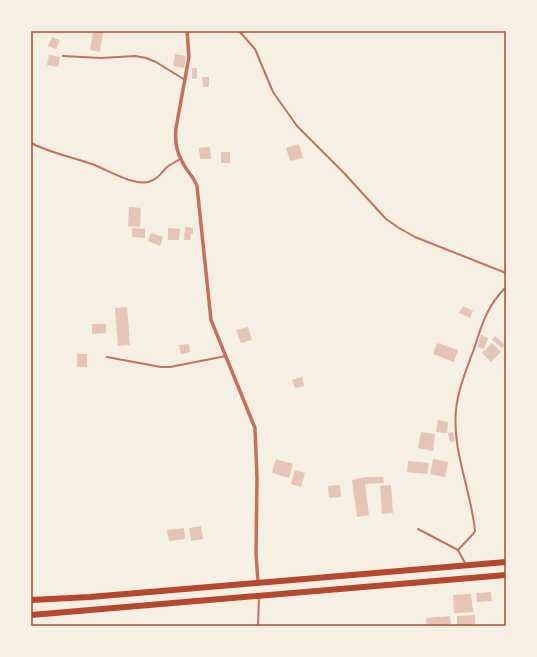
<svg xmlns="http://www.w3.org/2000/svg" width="537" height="657" viewBox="0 0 537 657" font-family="'Source Serif 4',serif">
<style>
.building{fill:#e6c5b7}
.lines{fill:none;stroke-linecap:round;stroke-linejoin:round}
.service{stroke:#c5725c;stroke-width:2}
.minor{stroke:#c5725c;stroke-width:3.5}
.trunk{stroke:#b5482f;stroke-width:6}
.neatline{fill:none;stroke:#b5482f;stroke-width:1.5}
</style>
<rect width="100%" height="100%" fill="#f6efe4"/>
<g class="building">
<path d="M93,31l10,1 -3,20 -10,-2z"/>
<path d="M52,37l8,3 -4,9 -8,-3z"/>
<path d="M175,54l11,2 -2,12 -11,-2z"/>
<path d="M49,55l11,2 -2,10 -11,-2z"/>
<rect x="192" y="68" width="5" height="11"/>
<path d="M202,77h7v10h-6z"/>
<path d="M299,144l4,14 -13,3 -4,-13z"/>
<path d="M210,147l1,12h-11l-1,-11z"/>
<rect x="221" y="152" width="9" height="11"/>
<path d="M129,207l12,1 -1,19 -12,-1z"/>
<path d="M185,227l8,1v6l-2,-1 -1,7h-6z"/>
<path d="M132,228l13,1v9l-13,-1z"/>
<path d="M168,228l12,1 -1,11h-11z"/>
<path d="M151,233l12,4 -3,9 -12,-5z"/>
<path d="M463,306l10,5 -3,7 -11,-5z"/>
<path d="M127,307l3,38 -12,1 -3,-38z"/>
<path d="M92,324h14v9l-14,1z"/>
<path d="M248,327l4,13 -11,3 -5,-13z"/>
<path d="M481,335l7,3 -4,11 -7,-2z"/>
<path d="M495,336l10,9 -3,3 -10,-8z"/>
<path d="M437,343l21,7 -4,12 -21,-8z"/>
<path d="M492,343l9,9 -10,10 -9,-9z"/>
<path d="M189,344l1,8 -9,2 -2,-9z"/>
<rect x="77" y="354" width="10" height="13"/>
<path d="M302,377l2,9 -9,2 -3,-8z"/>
<path d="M438,420l10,2 -1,11 -11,-1z"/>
<path d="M421,432l14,2 -2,17 -15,-3z"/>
<path d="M453,432l2,9 -5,1 -2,-9z"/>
<path d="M276,459l17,5 -4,14 -17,-5z"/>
<path d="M433,459l15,3 -3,15 -15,-3z"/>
<path d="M408,461l21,2 -2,11 -20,-2z"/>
<path d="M295,470l10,3 -4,14 -10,-3z"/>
<path d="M365,477h18l1,6 -19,1 4,31 -12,2 -5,-37z"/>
<path d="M340,485l1,12 -12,1 -1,-12z"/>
<path d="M391,485l2,28 -11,1 -2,-28z"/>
<path d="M201,526l2,13 -12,2 -2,-13z"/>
<path d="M184,528l1,11 -16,2 -2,-11z"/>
<path d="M491,592l1,9 -15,1 -1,-9z"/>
<path d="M471,594l2,18 -19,1 -1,-18z"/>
<path d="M475,615v11h-18v-10z"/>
<path d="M450,616l1,10h-24l-1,-8z"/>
</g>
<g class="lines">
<g class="service">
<path d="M239,31l16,18 18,43 24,34 47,47 42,46 13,9 16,9 91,36"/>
<path d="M63,56l38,2 34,-2 11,2 10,4 29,18"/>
<path d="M31,143c19,10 41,14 61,21 16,6 39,21 56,18 9,-2 13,-9 19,-15 4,-3 9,-5 13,-8"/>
<path d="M107,357l54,10h9l56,-11"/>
<path d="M418,529l40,21 7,13"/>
<path d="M458,550l15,-16 2,-3c-4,-41 -23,-80 -19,-121 2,-21 11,-42 18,-61 8,-25 13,-43 32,-62"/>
<path d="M258,626l1,-29"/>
</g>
<path class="minor" d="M187,31l2,26 -13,71c-1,10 0,22 5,31 4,11 12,16 16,27l14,134 44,108 2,50 -1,76 2,28"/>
<g class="trunk">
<path d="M31,600l59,-3 416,-35"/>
<path d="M31,615l475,-40"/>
</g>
</g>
<rect width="537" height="657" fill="none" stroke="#f6efe4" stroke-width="64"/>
<rect x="32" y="32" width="473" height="593" class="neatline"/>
</svg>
